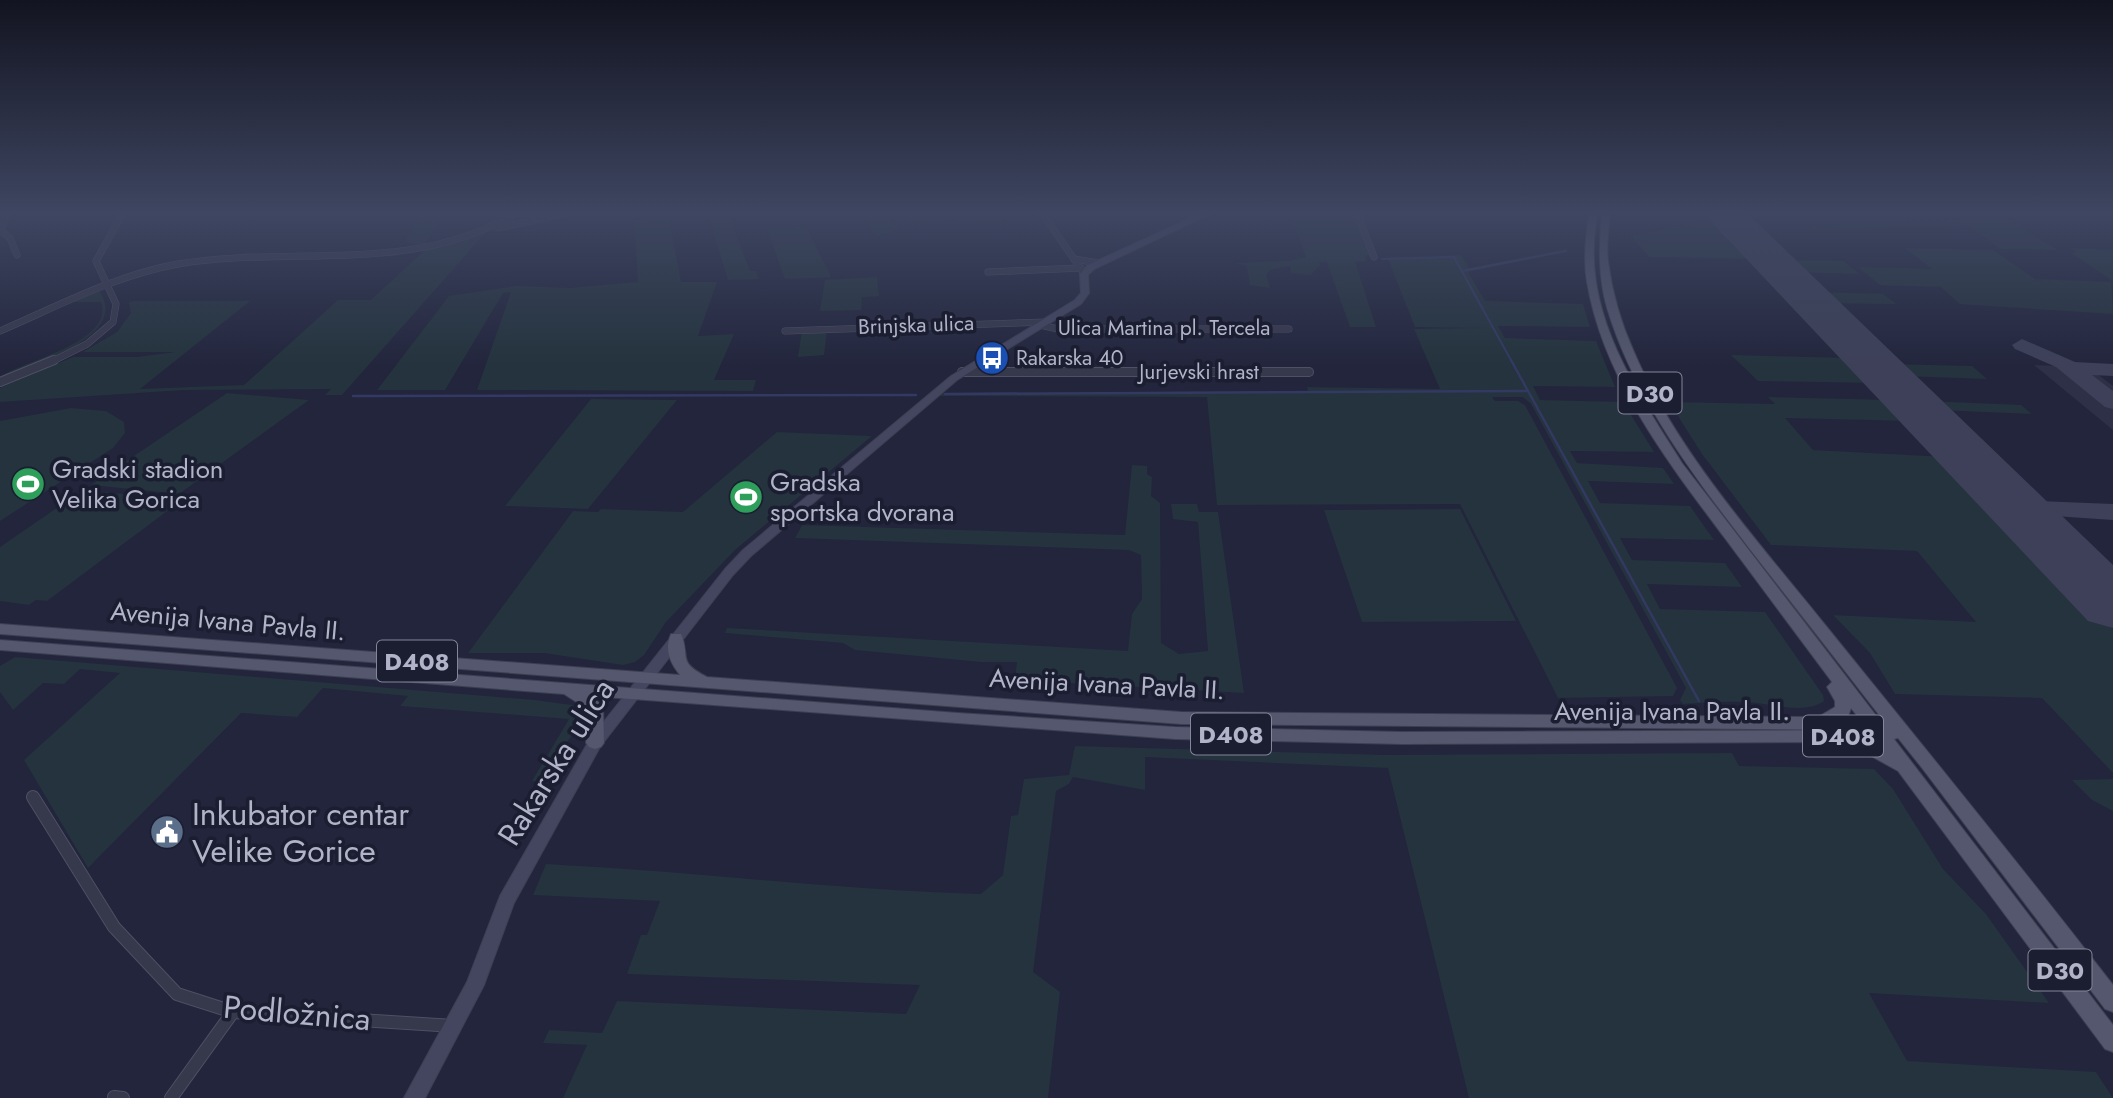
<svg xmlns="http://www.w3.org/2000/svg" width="2113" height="1098" viewBox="0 0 2113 1098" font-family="Jost,sans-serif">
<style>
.airport{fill:#2d3046}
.green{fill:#24333d}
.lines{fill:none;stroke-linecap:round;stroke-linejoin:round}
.stream-far1{stroke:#333962;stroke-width:2}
.stream{stroke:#333962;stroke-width:2.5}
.taxiway{fill:#3d4058;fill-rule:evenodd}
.runway{fill:#3d4058;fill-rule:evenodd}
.minor-far2-casing{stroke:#4e5064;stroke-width:7}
.minor-far1-casing{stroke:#4e5064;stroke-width:10}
.minor-casing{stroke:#4e5064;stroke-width:14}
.secondary-casing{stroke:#3c3f52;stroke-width:2}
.primary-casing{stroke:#3c3f52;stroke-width:2}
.minor-far2{stroke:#36384c;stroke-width:6}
.minor-far1{stroke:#36384c;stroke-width:8}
.minor{stroke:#36384c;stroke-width:12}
.secondary{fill:#444660;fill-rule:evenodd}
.primary{fill:#54576d;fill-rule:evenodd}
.labels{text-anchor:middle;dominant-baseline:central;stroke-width:7;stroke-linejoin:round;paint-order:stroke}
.far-street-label{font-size:21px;fill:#b1b3c8;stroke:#1b1e31}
.far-poi-label{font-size:21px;fill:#b1b3c8;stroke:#1b1e31;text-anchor:start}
.shield{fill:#1b1e31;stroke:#84869b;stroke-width:2}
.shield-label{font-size:24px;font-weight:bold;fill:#b1b3c8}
.poi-label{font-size:26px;fill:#b1b3c8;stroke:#1b1e31;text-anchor:start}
.street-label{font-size:26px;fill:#b1b3c8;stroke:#1b1e31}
.near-street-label{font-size:32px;fill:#b1b3c8;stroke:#1b1e31}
.near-poi-label{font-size:32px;fill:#b1b3c8;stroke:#1b1e31;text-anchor:start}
</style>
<rect width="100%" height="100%" fill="#22253c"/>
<path class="airport" d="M2034,365l54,2 25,19v44z"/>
<g class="green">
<path d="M423,213h20l-19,33 -19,-4z"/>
<path d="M862,213h22l14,17 -21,6z"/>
<path d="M900,213h96l8,12 -52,-7 -40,7z"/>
<path d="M1290,213h65l15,42 -5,1 1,5 -11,1 21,65h-26l-23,-65h-8l1,3 -10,10 -19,-2 -1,-7 -20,4 -4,5 4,13 -20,-3 -3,-19 -11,-3 53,-2 17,-4z"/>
<path d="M669,216l12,66h36l-19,54 36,-2 -20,46h42l-3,11 -276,-1 34,-98 -8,1 -58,97h-68l72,-94 67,-10 54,2 68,-6 -4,-61z"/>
<path d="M730,219l20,52h6l3,8 -31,1 -18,-59z"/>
<path d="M2007,219l51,31 -58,-1 -32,-24 -155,5 -3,-3z"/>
<path d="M1716,220l38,39 -105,-2 -18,-21z"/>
<path d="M806,227l25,50 -46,2 -18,-50z"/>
<path d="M486,232l-144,163h-17l6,-6 -147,1 -184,12v-14l73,-31h64l39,-5h-93l34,-20 14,-19 -2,-11 6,-1h115l-110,88 104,-4 94,-85h33l55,-51z"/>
<path d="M1905,248l88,2 42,29 76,3 2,32 -153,-10 -19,-17 -61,-2 -22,-18 74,2z"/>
<path d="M2070,248l43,2v31l-42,-28 5,-1z"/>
<path d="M1566,249l3,2 -101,21 17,29 98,3 7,23 -92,-1 7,12 91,3 19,46 -82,-1 7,14 83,2 31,50 -84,-1 7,12 86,5 11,16 -86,-3 12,22 90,3 24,34 -94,-2 12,22 93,3 17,24 -95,-3 13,25 105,3 58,83 1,6c-20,15 -57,1 -80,1 -21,-1 -41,1 -61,2l-3,-4 6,-12 -155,-284 -8,-7h-31l3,4h23l7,4 152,283 -4,8 -115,2 -98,-194 -243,1 -10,-108 -267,-1 3,-3 365,-2 -1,-4 133,2 -26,-60 70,-1 -69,-1 -26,-66 -7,-3 79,-3 8,13z"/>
<path d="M1782,260l61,1 16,13 -65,-2z"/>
<path d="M877,277l2,19 -17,1 -1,13 -41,1 5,-31z"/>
<path d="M99,291c33,45 -68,75 -99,86 21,-16 115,-34 101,-75h-33z"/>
<path d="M1814,292l69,2 13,10 -71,-1z"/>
<path d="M827,330l-3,25 -26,2 4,-26z"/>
<path d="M1731,355l119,3 25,25 -117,-2z"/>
<path d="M1889,364l83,2 15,13 -86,-3z"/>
<path d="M227,393l82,7 -130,94 -88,-9z"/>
<path d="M1768,397l123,3 20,21 -126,-3 28,32 134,7 166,172v144l-71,-75 -147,-4 -25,-41 -37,-38 143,7 -59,-71 -146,-6 -69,-91 -33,-52 106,2z"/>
<path d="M591,399l86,1 -89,109 -83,-3z"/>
<path d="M1927,401l94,4 11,9 -96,-4z"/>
<path d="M71,408l35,3 18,11 1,11 -12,15 -113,73v-100z"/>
<path d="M777,432l95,4 -137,114 -69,72 -22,33 -9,7 -12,3 -79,-12h-76l105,-142 25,1 3,-3 82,3z"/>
<path d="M1132,465l15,1v8l5,3 -1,19 9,7 1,140 18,11 29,-3 -10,-129 -25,-3 -2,-15h26l2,8h19l26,181 -229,-13 2,-18h-36l-126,-12 -12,-7 -118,-10 2,-5 401,23 4,-37 10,-15 -1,-44 -12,-5 -334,-12 7,-13 323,10z"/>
<path d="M83,490l93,9 -3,3 5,1 -131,98 -11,-1 -7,5 -29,-4v-54z"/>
<path d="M1460,509l56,112 -154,1 -38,-112z"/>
<path d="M15,657l520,43 37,5 6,4 1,16 -39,56h-8l37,-62 -169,-13 8,-10 -85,-8 -26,29 -56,-4 -153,155 -64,-108 96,-87 -40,-4 -16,15 -21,-1 -30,27 -13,-18v-26z"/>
<path d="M1075,746l310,9 347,-2 7,13 135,3 19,20 50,80 43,45 63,89 -180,-10 38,68 189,11 17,26h-644l-81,-330 -243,-11v33l-72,-13 -4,7 -13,7 -23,181 27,20 -12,106h-485l24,-53 -44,-2 6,-13 53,3 15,-32 289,13 14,-29 -293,-11 14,-39h6l13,-34 -127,-6 13,-31c145,7 289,26 435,30l22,-19 8,-59 7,-1 6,-36 45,-4z"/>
<path d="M2113,779v32l-21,-11 -20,-20z"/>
</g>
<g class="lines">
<g class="stream-far1">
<path d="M1382,259l72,-2 58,105"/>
<path d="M1462,271l104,-20"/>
</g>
<g class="stream">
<path d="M1528,391l171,310"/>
<path d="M945,394l583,-3 -17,-31"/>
<path d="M353,396l563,-1"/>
</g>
<g class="taxiway">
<path d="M2022,339l53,23 38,2v12l-21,-1 21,16v18l-8,-2 -49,-40 -41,-18 -3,-4z"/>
<path d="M2017,500l96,4v16l-105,-7 -4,-5 4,-5z"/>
</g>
<path class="runway" d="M1703,213h44l366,352v63l-25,-7z"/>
<g class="minor-far2-casing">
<g id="minor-far2">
<path d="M8,213l-8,17 10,8 7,17"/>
<path d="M1042,213l41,59"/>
<path d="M1357,213l17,44"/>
<path d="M498,228l70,-15"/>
<path d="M1074,259l24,4"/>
<path d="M988,272l93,-4"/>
<path d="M1040,325l18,4h231"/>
<path d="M0,331c58,-25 116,-56 178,-67 111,-19 237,12 337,-51"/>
<path d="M785,331l262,-9"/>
<path d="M51,362l36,-18 26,-22 3,-18 -20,-43 27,-48"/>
</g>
</g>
<g class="minor-far1-casing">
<g id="minor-far1">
<path d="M962,372h347"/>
<path d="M0,382l54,-22"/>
</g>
</g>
<g class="minor-casing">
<g id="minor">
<path d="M33,797l81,130 63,67 56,18 221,14"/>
<path d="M114,1097l9,1"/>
<path d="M171,1098l62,-86"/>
</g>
</g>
<g class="secondary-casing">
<path id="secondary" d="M1202,213h10l-118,56 -6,6 1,18 -8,11 -124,76 -206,176 -18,19 -133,172 -86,156 -30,82 -59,113h-21l63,-116 33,-86 90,-157 135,-170 18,-19 208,-174 124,-76 6,-7 -1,-19 8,-9z"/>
</g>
<g class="primary-casing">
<path id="primary" d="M1589,213h8c-1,11 -3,22 -3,32 -4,80 48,154 88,218l196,255 5,2c-44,-57 -89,-114 -134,-172 -56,-73 -115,-150 -142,-240 -9,-32 -8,-63 -5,-95h8c-1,15 -4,32 -2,48 4,31 13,62 26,91 42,98 122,187 188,269 98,121 196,241 291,364v27l-8,-3 -183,-241 -24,-30 -4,1 219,286v27l-8,-3 -207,-278 -27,-15 -29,-10 -2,-4 -438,2 -227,-5 -584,-43 12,10 1,37 -3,4 -6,2 -6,-2 -3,-4 1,-34 -23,-15 -564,-44v-10l958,73 217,14 227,5 466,-2 -687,-6 -1181,-90v-10l680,51c-10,-12 -16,-26 -9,-41h10c10,24 -5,27 26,43l474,35 637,5 17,-10v-6l-8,-14 5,-5c-36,-48 -72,-97 -108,-145 -57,-76 -121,-159 -137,-255 -4,-23 -1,-46 2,-69zM1851,708l7,9h-14l5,-3z"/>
</g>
<use href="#minor-far2" class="minor-far2"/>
<use href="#minor-far1" class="minor-far1"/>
<use href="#minor" class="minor"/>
<use href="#secondary" class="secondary"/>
<use href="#primary" class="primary"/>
</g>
<linearGradient id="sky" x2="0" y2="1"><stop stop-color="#131421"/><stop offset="0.58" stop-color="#3e4661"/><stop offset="1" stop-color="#3e4661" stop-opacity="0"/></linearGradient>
<rect width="2113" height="367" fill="url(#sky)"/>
<defs>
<g id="bus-disc" transform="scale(1.75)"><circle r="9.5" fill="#1a4fb4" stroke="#1b1e31"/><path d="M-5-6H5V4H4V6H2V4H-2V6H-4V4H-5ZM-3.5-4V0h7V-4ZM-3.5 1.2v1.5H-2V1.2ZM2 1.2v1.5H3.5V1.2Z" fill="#fff"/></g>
<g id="stadium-disc" transform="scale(1.75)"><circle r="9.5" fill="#2e9e5b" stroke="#1b1e31"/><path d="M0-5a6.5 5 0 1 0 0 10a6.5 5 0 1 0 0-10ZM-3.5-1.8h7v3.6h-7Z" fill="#fff"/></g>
<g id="civic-disc" transform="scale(1.75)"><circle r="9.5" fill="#5c6f8a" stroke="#1b1e31"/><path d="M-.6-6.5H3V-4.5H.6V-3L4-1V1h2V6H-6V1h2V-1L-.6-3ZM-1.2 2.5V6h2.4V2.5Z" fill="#fff"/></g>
</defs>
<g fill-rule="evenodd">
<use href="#bus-disc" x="992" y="358"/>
<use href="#stadium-disc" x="28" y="484"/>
<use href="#stadium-disc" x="746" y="497"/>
<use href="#civic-disc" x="167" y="832"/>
</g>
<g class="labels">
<g class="far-street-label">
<text transform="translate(916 325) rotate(-2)">Brinjska ulica</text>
<text x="1164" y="328">Ulica Martina pl. Tercela</text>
<text x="1199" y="372">Jurjevski hrast</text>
</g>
<g class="far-poi-label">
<text x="1016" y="358">Rakarska 40</text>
</g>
<g class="shield">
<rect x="1618.5" y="372.5" width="63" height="41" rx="5"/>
<rect x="377" y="640.5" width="80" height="41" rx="5"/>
<rect x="1191" y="713.5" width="80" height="41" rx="5"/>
<rect x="1803" y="715.5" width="80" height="41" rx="5"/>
<rect x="2028.5" y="949.5" width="63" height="41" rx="5"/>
</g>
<g class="shield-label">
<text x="1650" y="393">D30</text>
<text x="417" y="661">D408</text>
<text x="1231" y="734">D408</text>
<text x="1843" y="736">D408</text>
<text x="2060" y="970">D30</text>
</g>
<g class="poi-label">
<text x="52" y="469">Gradski stadion<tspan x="52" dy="30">Velika Gorica</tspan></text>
<text x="770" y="482">Gradska<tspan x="770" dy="30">sportska dvorana</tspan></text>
</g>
<g class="street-label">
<text transform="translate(228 621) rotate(5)">Avenija Ivana Pavla II.</text>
<text transform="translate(1107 684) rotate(3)">Avenija Ivana Pavla II.</text>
<text x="1672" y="711">Avenija Ivana Pavla II.</text>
</g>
<g class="near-street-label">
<text transform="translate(556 762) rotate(-58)">Rakarska ulica</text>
<text transform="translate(297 1013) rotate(5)">Podložnica</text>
</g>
<g class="near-poi-label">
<text x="192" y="814">Inkubator centar<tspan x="192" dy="37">Velike Gorice</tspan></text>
</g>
</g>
</svg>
